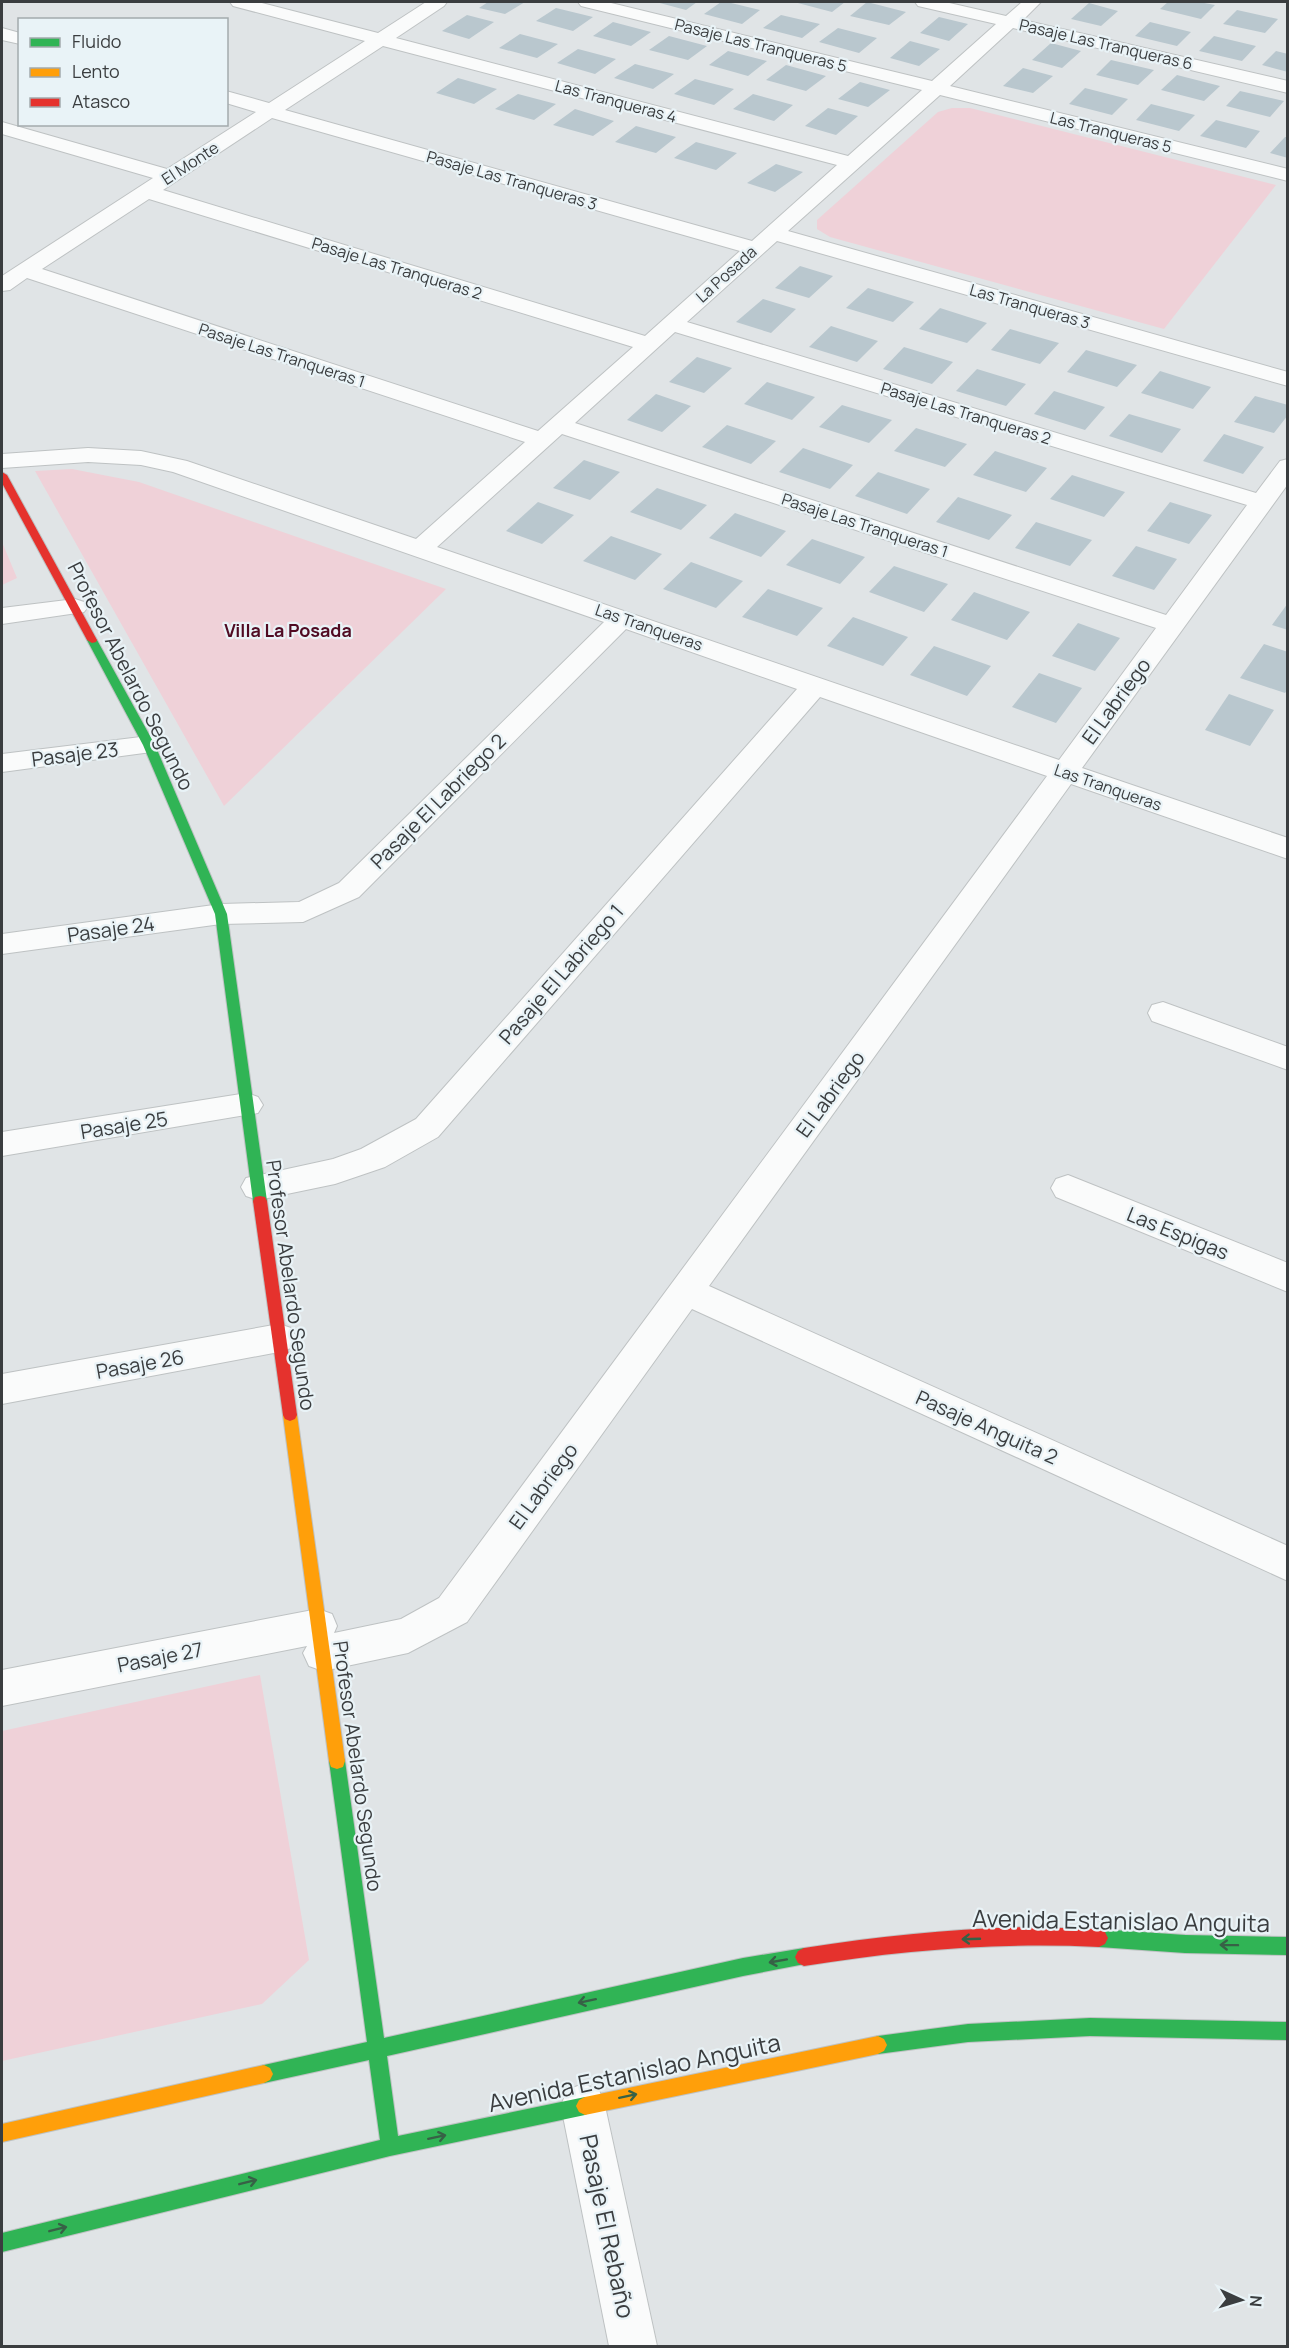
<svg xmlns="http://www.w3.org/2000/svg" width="1289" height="2348" viewBox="0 0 1289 2348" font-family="Manrope,sans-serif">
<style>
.green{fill:#efd1d8}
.building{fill:#b9c7ce}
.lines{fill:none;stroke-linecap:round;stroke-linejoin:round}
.street-casing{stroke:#bec2c3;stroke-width:2}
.fast-casing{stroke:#bec2c3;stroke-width:2}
.slow-casing{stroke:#bec2c3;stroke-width:2}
.jam-casing{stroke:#bec2c3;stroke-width:2}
.street{fill:#fafbfb;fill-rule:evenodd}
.fast{fill:#30b455;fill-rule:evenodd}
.slow{fill:#ff9f0a;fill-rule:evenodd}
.jam{fill:#e5322d;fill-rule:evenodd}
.oneway{stroke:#376146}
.labels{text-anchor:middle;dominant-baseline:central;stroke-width:4.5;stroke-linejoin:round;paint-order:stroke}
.far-street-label{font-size:16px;fill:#3a3d3f;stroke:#e9f3f7}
.far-neighbourhood-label{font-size:18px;font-weight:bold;fill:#500b23;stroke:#e9f3f7}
.street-label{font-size:20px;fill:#3a3d3f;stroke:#e9f3f7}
.near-street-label{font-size:24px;fill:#3a3d3f;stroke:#e9f3f7}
</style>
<rect width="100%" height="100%" fill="#e0e4e6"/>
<g class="green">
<path d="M952,108h18l306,77 -112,144 -334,-92 -13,-8v-9l121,-108z"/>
<path d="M72,469l67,13 307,107 -222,217 -189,-335z"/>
<path d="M2,542l15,36 -15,7z"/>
<path d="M260,1675l49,285 -47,44 -260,57v-330z"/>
</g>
<g class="building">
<path d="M488,2h37l-20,12 -26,-6z"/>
<path d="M656,2h41l-11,8z"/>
<path d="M721,2h6l33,8 -18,14 -38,-10z"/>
<path d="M794,2h51l-13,10z"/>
<path d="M867,2l39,10 -17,13 -39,-9z"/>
<path d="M1168,2h31l16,3 -14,14 -41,-10z"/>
<path d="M1089,3l29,8 -17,15 -30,-7z"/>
<path d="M556,8l37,9 -20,14 -37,-10z"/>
<path d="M1237,10l41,9 -13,14 -42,-9z"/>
<path d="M467,15l27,7 -25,17 -27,-8z"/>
<path d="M781,15l39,9 -18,14 -39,-10z"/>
<path d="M939,17l29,7 -19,17 -29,-8z"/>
<path d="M613,22l38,10 -20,14 -38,-10z"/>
<path d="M1150,22l41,10 -14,14 -42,-10z"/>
<path d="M838,28l39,10 -18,15 -40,-11z"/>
<path d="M520,34l38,10 -21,14 -38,-10z"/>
<path d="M669,36l38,10 -19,14 -39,-10z"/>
<path d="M1214,36l42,10 -14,15 -43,-10z"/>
<path d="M910,41l30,8 -21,17 -29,-8z"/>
<path d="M1051,43l30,8 -19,17 -30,-8z"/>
<path d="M578,49l38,10 -21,15 -38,-11z"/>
<path d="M728,51l39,10 -19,15 -39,-11z"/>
<path d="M1276,51l12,3v18l-26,-7z"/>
<path d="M1111,60l43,10 -16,15 -42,-10z"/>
<path d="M635,64l39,10 -21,15 -39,-11z"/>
<path d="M786,65l40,11 -20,15 -40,-11z"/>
<path d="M1023,68l30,8 -20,17 -30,-7z"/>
<path d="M1177,75l43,11 -16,15 -43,-11z"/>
<path d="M458,78l39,11 -23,15 -38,-11z"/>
<path d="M695,79l39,10 -20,16 -40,-11z"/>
<path d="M860,82l30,8 -22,17 -30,-8z"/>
<path d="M1085,88l43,11 -16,16 -43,-11z"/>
<path d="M1240,91l44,10 -14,16 -44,-11z"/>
<path d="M518,94l38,10 -22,16 -39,-11z"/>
<path d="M753,94l40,11 -19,16 -41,-12z"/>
<path d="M1151,104l44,11 -16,16 -43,-11z"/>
<path d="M828,108l30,8 -22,19 -31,-9z"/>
<path d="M575,109l39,12 -21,15 -40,-11z"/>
<path d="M1216,120l44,11 -14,17 -46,-12z"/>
<path d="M636,126l40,11 -20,16 -41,-11z"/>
<path d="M1285,137h3v21l-18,-5z"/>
<path d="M696,142l41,11 -21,17 -42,-12z"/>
<path d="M776,164l27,8 -28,20 -28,-9z"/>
<path d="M800,266l33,10 -24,22 -34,-10z"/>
<path d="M868,288l46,14 -21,20 -47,-14z"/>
<path d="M763,299l33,10 -25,24 -35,-11z"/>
<path d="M940,308l47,15 -20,20 -48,-14z"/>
<path d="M831,326l47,15 -21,21 -48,-15z"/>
<path d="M1010,329l49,14 -19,21 -49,-14z"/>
<path d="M904,347l49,15 -21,22 -49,-15z"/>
<path d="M1086,350l51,15 -20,22 -50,-15z"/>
<path d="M697,357l35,11 -28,25 -35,-11z"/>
<path d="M977,369l49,15 -20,22 -50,-15z"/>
<path d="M1160,371l51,16 -18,22 -52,-16z"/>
<path d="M767,382l48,15 -23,23 -48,-16z"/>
<path d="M1054,391l51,16 -20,23 -51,-16z"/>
<path d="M656,394l35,12 -29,26 -35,-12z"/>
<path d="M1255,396l33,9v10l-14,18 -40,-11z"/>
<path d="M842,405l50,15 -23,23 -50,-16z"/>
<path d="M1129,414l52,15 -19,24 -53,-17z"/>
<path d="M727,425l49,16 -25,23 -49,-17z"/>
<path d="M916,428l51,16 -22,23 -51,-16z"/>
<path d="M1224,434l40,13 -21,27 -40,-13z"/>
<path d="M803,448l50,17 -23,24 -51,-17z"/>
<path d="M995,451l52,17 -21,24 -53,-17z"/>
<path d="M584,460l36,12 -30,28 -37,-12z"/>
<path d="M878,472l52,17 -23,25 -52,-18z"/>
<path d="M1072,475l53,17 -21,25 -54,-18z"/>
<path d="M657,488l50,17 -26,25 -51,-18z"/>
<path d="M958,497l54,18 -23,25 -53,-18z"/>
<path d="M538,502l36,13 -32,29 -36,-13z"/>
<path d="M1170,502l42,13 -23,29 -42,-13z"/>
<path d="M735,513l51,18 -25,26 -52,-19z"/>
<path d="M1036,522l56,18 -22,26 -55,-18z"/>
<path d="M611,536l51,18 -27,26 -52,-19z"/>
<path d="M812,539l53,18 -25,27 -54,-19z"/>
<path d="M1136,546l41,13 -23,31 -42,-14z"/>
<path d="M691,562l52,19 -27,27 -53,-19z"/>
<path d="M894,566l54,18 -24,28 -55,-20z"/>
<path d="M768,589l55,19 -26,28 -55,-19z"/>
<path d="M974,592l56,20 -23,28 -56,-20z"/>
<path d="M1288,603v27l-16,-5z"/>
<path d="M853,617l55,20 -25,29 -56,-20z"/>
<path d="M1078,623l42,15 -25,33 -43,-15z"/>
<path d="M1264,644l24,8v37l-3,4 -45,-15z"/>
<path d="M934,646l57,20 -24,30 -57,-21z"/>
<path d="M1039,673l43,15 -26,35 -44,-16z"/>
<path d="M1229,694l45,16 -24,36 -45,-16z"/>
</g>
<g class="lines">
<g class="street-casing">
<g id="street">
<path d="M230,2h28l120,31 48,-31h21l-3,4 -48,32 452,118 74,-66 -341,-84 -3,-4h29l325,79 64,-57 -78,-18 -3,-4h30l61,14 16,-14h19l-18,18 265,61v12l-275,-65 -63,58 338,83v12l-348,-86 -152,136 500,141v14l-511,-145 -90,81 569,171 24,-32 8,-2v25l-206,284 206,70v21l-217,-75 -362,502 579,260v35l-596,-272 -225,313 -59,31 -85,18 -14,-5 -6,-13 4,-7 -305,60v-36l316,-61 14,5 5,12 -3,7 67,-14 38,-21 608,-822 -227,-79 -382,440 -53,30 -50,17 -77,16 -12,-4 -5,-9 5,-9 87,-19 28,-10 55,-30 381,-430 -171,-60 -267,268 -56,25 -82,2 -219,30v-20l219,-30 78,-2 40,-19 265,-261 -431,-150 -32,-7 -53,-3 -86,6v-14l86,-6 53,3 46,10 229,78 109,-97 -498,-164 -17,12 -8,1v-15l151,-98 -151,-44v-12l165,47 89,-57 -30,-9v-12l43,12 96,-62 -132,-35zM383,46l454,119 -85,76 -467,-131zM272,118l468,133 -95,85 -482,-146zM149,199l484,148 -95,84 -496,-162zM675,332l572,173 -81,110 -591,-192zM562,434l594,194 -97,132 -622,-213z"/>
<path d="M2,28l18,5v11l-18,-4z"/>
<path d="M75,599l9,3 4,5 -4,5 -82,12v-16z"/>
<path d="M149,736l10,3 4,6 -4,6 -157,21v-18z"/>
<path d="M1163,1002l125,45v23l-136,-49 -4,-8 4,-8z"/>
<path d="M247,1093l11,4 5,8 -5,8 -256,43v-24z"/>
<path d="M1068,1175l220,88v29l-232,-95 -5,-9 5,-9z"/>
<path d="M279,1324l12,4 6,10 -6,10 -12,4 -277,52v-30z"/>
<path d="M583,2084l16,6 6,16 52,240h-48l-48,-240 6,-16z"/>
</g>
</g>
<g class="fast-casing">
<g id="fast">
<path d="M92,637l5,3 58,105 72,169 40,287 -2,4h-10l-2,-4 -38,-287 -72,-169 -56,-105z"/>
<path d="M337,1753l6,2 2,6 39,277 359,-80 61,-10 6,3 3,6 -3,6 -67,13 -356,80 11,80 187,-39 6,3 3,6 -3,6 -6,3 -195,41 -388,96v-19l378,-93 -11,-80 -105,23 -6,-3 -3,-6 3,-6 6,-3 103,-23 -38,-281 2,-6z"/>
<path d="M1099,1929l86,6 103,2v18l-103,-2 -86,-6 -6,-3 -3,-6 3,-6z"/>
<path d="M1090,2018l198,4v18l-198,-4 -122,6 -90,12 -6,-3 -3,-6 3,-6 6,-3 90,-12z"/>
</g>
</g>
<g class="slow-casing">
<g id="slow">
<path d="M290,1409l5,2 2,4 48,346 -2,6 -6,2 -6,-2 -2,-6 -46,-346 2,-4z"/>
<path d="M878,2036l6,3 3,6 -3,6 -6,3 -293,61 -6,-3 -3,-6 3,-6 6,-3z"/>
<path d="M264,2065l6,3 3,6 -3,6 -6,3 -262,59v-18z"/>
</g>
</g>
<g class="jam-casing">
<g id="jam">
<path d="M2,472l5,3 90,165 -1,2 -4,1 -5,-3 -85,-157z"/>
<path d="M260,1196l5,1 2,4 30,214 -2,4 -5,2 -5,-2 -2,-4 -30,-214 2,-4z"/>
<path d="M1025,1927l74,2 6,3 3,6 -3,6 -6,3c-99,-5 -197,3 -295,19l-6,-3 -3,-6 3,-6 6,-3c74,-12 147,-19 221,-21z"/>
</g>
</g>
<use href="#street" class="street"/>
<use href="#fast" class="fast"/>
<use href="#slow" class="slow"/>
<use href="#jam" class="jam"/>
</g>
<defs><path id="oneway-shaft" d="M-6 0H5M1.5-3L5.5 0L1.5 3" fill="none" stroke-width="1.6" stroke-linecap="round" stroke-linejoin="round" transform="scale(1.5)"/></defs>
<g class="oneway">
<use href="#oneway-shaft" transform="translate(971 1939) rotate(178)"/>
<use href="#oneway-shaft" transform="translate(1229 1945) rotate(-179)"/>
<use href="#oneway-shaft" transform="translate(778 1961) rotate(170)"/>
<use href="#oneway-shaft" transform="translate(587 2001) rotate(168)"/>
<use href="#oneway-shaft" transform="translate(628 2096) rotate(-12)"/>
<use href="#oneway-shaft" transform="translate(437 2137) rotate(-12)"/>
<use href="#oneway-shaft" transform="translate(248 2182) rotate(-14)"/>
<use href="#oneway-shaft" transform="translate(58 2229) rotate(-14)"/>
</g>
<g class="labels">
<g class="far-street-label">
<text transform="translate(1106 44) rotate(13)">Pasaje Las Tranqueras 6</text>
<text transform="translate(761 45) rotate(14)">Pasaje Las Tranqueras 5</text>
<text transform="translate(616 101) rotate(15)">Las Tranqueras 4</text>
<text transform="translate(1111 132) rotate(14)">Las Tranqueras 5</text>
<text transform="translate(190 163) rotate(-33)">El Monte</text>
<text transform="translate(512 180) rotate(16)">Pasaje Las Tranqueras 3</text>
<text transform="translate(397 268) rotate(17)">Pasaje Las Tranqueras 2</text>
<text transform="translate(726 274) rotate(-42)">La Posada</text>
<text transform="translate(1030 306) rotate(16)">Las Tranqueras 3</text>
<text transform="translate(282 355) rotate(18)">Pasaje Las Tranqueras 1</text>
<text transform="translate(966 413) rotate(17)">Pasaje Las Tranqueras 2</text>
<text transform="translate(865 525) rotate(18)">Pasaje Las Tranqueras 1</text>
<text transform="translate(649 627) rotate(19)">Las Tranqueras</text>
<text transform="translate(1108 787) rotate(19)">Las Tranqueras</text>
</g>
<g class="far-neighbourhood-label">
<text x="288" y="630">Villa La Posada</text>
</g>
<g class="street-label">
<text transform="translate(131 676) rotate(63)">Profesor Abelardo Segundo</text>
<text transform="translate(1116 701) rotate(-54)">El Labriego</text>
<text transform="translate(75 754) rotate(-7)">Pasaje 23</text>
<text transform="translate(438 801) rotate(-45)">Pasaje El Labriego 2</text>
<text transform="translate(111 929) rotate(-8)">Pasaje 24</text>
<text transform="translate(561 974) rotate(-49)">Pasaje El Labriego 1</text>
<text transform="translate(830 1094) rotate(-54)">El Labriego</text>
<text transform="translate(124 1125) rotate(-9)">Pasaje 25</text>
<text transform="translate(1178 1233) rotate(22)">Las Espigas</text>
<text transform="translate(291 1285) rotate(82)">Profesor Abelardo Segundo</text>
<text transform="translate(140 1364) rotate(-10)">Pasaje 26</text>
<text transform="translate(987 1427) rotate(24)">Pasaje Anguita 2</text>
<text transform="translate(543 1486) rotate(-54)">El Labriego</text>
<text transform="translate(160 1657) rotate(-11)">Pasaje 27</text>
<text transform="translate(358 1766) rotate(82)">Profesor Abelardo Segundo</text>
</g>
<g class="near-street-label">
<text transform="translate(1121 1920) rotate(1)">Avenida Estanislao Anguita</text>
<text transform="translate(634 2072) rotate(-12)">Avenida Estanislao Anguita</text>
<text transform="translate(608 2226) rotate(78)">Pasaje El Rebaño</text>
</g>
</g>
<rect width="1289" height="2348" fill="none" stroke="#3a3d3f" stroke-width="6"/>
<rect x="18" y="18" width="210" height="108" fill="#e9f3f7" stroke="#a3aaad" stroke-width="1.5"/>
<rect x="30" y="38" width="30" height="9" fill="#30b455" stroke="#a3aaad" stroke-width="1.5"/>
<text x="72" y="48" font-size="18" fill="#3a3d3f">Fluido</text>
<rect x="30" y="68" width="30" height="9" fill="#ff9f0a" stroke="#a3aaad" stroke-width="1.5"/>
<text x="72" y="78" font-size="18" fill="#3a3d3f">Lento</text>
<rect x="30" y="98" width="30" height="9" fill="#e5322d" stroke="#a3aaad" stroke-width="1.5"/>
<text x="72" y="108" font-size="18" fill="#3a3d3f">Atasco</text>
<g transform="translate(1241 2300) rotate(94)" stroke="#e9f3f7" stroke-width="4.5" paint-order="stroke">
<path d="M0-4.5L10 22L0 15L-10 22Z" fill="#3a3d3f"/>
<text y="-9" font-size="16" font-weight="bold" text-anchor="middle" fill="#3a3d3f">N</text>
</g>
</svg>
